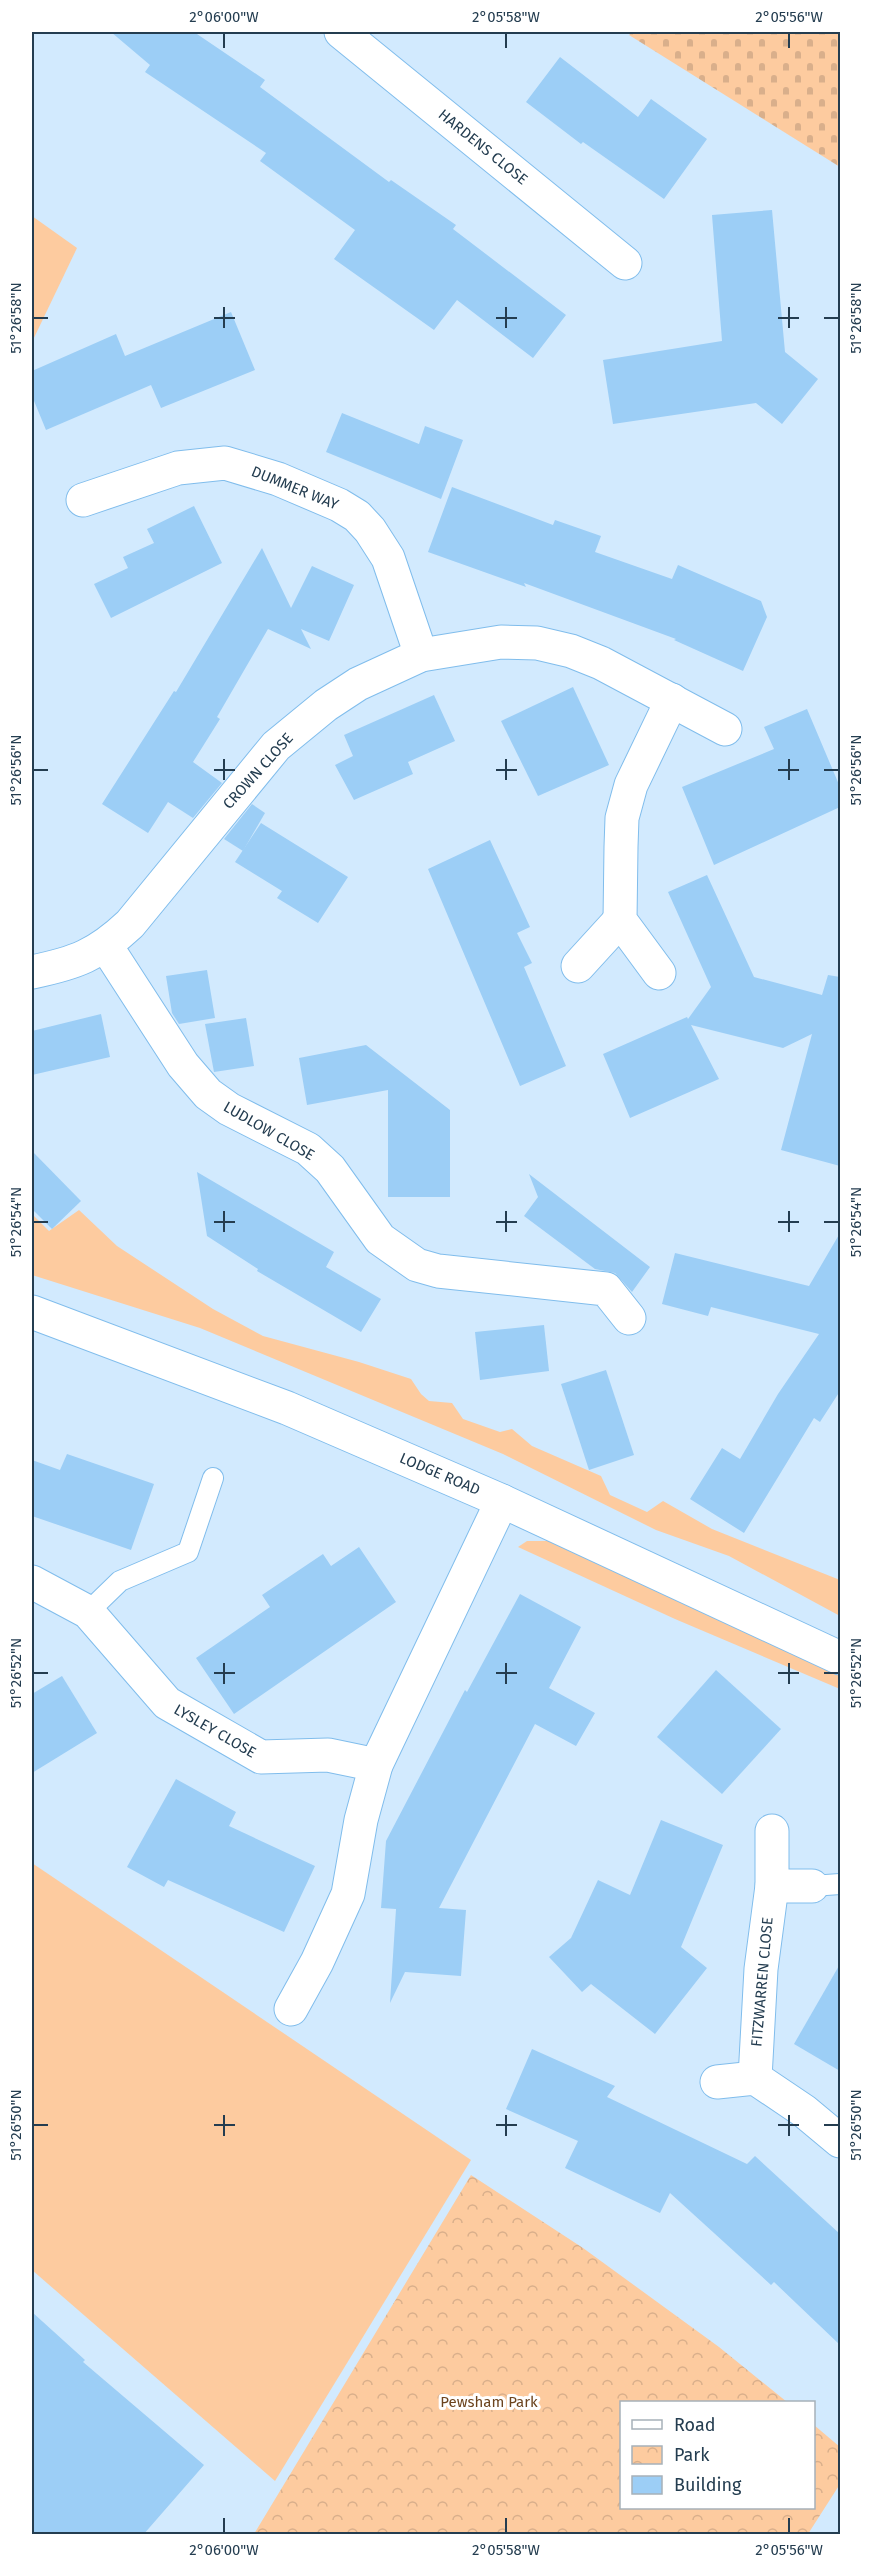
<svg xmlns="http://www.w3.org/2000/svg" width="872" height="2566" viewBox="0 0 872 2566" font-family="'Fira Sans',sans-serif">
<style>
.green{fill:#fdcb9f}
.cemetery{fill:url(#cemetery-stones)}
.park{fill:url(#park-crowns)}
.building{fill:#9ccef6}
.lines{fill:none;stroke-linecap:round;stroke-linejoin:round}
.lane-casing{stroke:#80bdec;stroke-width:22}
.street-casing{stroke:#80bdec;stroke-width:35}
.secondary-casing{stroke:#80bdec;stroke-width:35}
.lane{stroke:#fff;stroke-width:20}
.street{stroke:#fff;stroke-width:33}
.secondary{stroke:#fff;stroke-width:33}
.ticks{fill:none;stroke:#243d50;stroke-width:2}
.labels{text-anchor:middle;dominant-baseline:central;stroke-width:6;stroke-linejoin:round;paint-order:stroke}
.street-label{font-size:15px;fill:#243d50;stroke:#fff}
.park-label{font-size:15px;fill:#6c441e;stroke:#fff}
.neatline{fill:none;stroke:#243d50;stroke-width:2}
.ticks-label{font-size:15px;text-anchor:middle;fill:#243d50}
</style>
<defs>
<pattern id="cemetery-stones" width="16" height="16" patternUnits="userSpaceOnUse" patternTransform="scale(1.5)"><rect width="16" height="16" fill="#fdcb9f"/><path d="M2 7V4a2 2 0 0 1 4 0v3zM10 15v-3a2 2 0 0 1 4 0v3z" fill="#d9af8b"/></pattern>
<pattern id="park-crowns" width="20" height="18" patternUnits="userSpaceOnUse" patternTransform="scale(1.5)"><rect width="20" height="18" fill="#fdcb9f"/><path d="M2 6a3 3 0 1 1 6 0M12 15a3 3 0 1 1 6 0" fill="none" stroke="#d9af8b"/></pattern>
</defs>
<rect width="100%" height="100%" fill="#d2eafe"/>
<g class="green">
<path d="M32,216l45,32 -45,94z"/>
<path d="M79,1210l38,36 96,63 50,27 96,26 52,17 10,15 8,7 23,2 11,16 37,13 12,-3 20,17 69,30 9,19 37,17 16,-11 49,28 128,51v36l-111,-60 -73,-26 -153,-76 -303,-126 -168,-53v-61l17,17z"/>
<path d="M527,1541h23l23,7 267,126v15l-165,-70 -157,-72z"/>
<path d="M32,1863l439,297 -196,321 -243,-211z"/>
</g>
<path class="cemetery" d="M633,32h207v135l-211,-132z"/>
<path class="park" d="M471,2175l112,73 136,99 68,55h-165v106h192v-83l26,22v37l-32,50h-554z"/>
<g class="building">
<path d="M111,32h83l71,48 -5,7 129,95 2,-2 65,45 -3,4 113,86 -33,43 -76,-58 -23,30 -100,-71 21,-29 -95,-69 6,-8 -121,-81 5,-7z"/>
<path d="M560,57l78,60 13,-18 56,40 -43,60 -81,-57 -2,2 -55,-42z"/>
<path d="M772,210l13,142 33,27 -36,45 -26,-21 -143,21 -10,-64 119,-19 -10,-126z"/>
<path d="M231,312l24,58 -94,38 -10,-23 -105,45 -14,-34v-25l84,-37 9,22z"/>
<path d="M342,413l77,31 6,-18 38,14 -22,59 -115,-47z"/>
<path d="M452,487l101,38 2,-5 46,16 -6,16 77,27 6,-14 83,36 6,16 -24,54 -69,-31 2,-1 -152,-56 2,4 -98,-35z"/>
<path d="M194,506l28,57 -111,55 -17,-34 34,-16 -5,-11 31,-14 -7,-14z"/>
<path d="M262,548l29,60 21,-42 42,19 -25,56 -28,-12 10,20 -43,-20 -51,88 3,2 -27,43 29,21 -29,35 -25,-16 -20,31 -46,-29 72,-113 2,1z"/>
<path d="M573,687l36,78 -71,31 -37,-75z"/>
<path d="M434,695l21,46 -47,21 5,12 -59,26 -19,-35 18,-9 -9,-21z"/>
<path d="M807,709l33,78v20l-126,58 -32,-78 92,-38 -10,-22z"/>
<path d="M252,804l13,9 -22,38 -19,-12z"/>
<path d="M261,823l87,54 -30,46 -41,-25 5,-7 -47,-29z"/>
<path d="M490,840l40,87 -13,6 15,30 -8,4 42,99 -46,20 -92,-217z"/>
<path d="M707,875l47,102 68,18 6,-20 12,2v189l-59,-16 31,-116 -29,14 -92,-23 28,54 -89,39 -27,-64 84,-37 1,2 23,-32 -43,-95z"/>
<path d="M207,970l8,48 -36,6 -7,-11 -6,-37z"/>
<path d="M101,1014l9,43 -78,18v-44z"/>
<path d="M246,1018l8,48 -40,6 -9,-48z"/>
<path d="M366,1045l84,65v87h-62v-107l-81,15 -8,-47z"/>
<path d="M32,1151l49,50 -29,28 -20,-20z"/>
<path d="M197,1172l137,80 -8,15 55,32 -20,33 -104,-61 1,-2 -51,-33z"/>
<path d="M529,1174l121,93 -18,25 -17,-19 -20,-4 -71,-53 14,-19z"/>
<path d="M840,1233v158l-20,31 -6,-4 -70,115 -54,-34 32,-51 18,11 38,-65 41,-60 -108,-27 -3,9 -46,-12 13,-51 134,33z"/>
<path d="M544,1325l5,46 -69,9 -5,-48z"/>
<path d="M606,1370l28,85 -45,15 -28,-86z"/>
<path d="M67,1454l87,30 -23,66 -99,-34v-56l28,10z"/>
<path d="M359,1547l37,55 -162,112 -38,-56 74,-51 -8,-12 61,-41 8,12z"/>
<path d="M520,1594l61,33 -32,61 46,25 -19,33 -41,-22 -96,184 27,2 -5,66 -56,-4 -15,31 6,-94 -15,-1 5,-67 79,-151 2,2z"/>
<path d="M716,1670l65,59 -59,65 -65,-57z"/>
<path d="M62,1676l35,57 -65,40v-79z"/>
<path d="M176,1779l60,33 -7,14 86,40 -31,66 -116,-52 -4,7 -37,-20z"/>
<path d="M661,1820l62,25 -42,102 26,21 -52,66 -64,-50 -9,8 -33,-35 22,-19 27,-58 32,15z"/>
<path d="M840,1964v107l-46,-27z"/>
<path d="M532,2049l83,37 -8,11 140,67 8,-8 85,78v111l-66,-63 -3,3 -101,-92 -10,20 -95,-45 13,-27 -72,-32z"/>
<path d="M32,2312l53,48 -2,2 121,103 -61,70h-111z"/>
</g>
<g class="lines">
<g class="lane-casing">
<g id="lane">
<path d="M88,1612l32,-31 68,-29 25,-74"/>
<path d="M812,1886l28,-2"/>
</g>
</g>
<g class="street-casing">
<g id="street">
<path d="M341,32l284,231"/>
<path d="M83,500l95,-32 47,-5 53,16 61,26 18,11 13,14 18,28 33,97"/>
<path d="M106,946l77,119 25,29 21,15 79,40 22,20 50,70 37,26 21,6 168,18 23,29"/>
<path d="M578,966l42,-46"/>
<path d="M32,972c44,-9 65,-17 98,-48l146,-178 50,-41 32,-21 63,-29 80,-13 36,1 34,8 30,12 124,66"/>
<path d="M659,973l-39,-53 1,-73 1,-29 9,-33 41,-85"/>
<path d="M32,1582l56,30 79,91 94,54 67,-2 48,10"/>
<path d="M772,1886h40"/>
<path d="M291,2009l26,-47 31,-68 13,-74 15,-55 126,-264"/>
<path d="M755,2078l6,-109 11,-83v-55"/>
<path d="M717,2082l38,-4 49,33 36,30"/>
</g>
</g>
<g class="secondary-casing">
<path id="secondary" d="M32,1312l255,96 215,93 338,157"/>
</g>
<use href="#lane" class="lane"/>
<use href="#street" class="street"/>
<use href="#secondary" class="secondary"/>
</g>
<path class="ticks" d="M224,33v15M506,33v15M789,33v15M224,307v21M506,307v21M789,307v21M33,318h15M214,318h21M496,318h21M778,318h21M824,318h15M224,759v21M506,759v21M789,759v21M33,770h15M214,770h21M496,770h21M778,770h21M824,770h15M224,1211v21M506,1211v21M789,1211v21M33,1222h15M214,1222h21M496,1222h21M778,1222h21M824,1222h15M224,1663v21M506,1663v21M789,1663v21M33,1673h15M214,1673h21M496,1673h21M778,1673h21M824,1673h15M224,2115v21M506,2115v21M789,2115v21M33,2125h15M214,2125h21M496,2125h21M778,2125h21M824,2125h15M224,2518v15M506,2518v15M789,2518v15"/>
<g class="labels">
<g class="street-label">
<text transform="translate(483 147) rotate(39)">HARDENS CLOSE</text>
<text transform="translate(295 488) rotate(22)">DUMMER WAY</text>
<text transform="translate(258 771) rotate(-48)">CROWN CLOSE</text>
<text transform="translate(269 1131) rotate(30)">LUDLOW CLOSE</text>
<text transform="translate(440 1474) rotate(23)">LODGE ROAD</text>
<text transform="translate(215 1731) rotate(30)">LYSLEY CLOSE</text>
<text transform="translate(762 1982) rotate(-85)">FITZWARREN CLOSE</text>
</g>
<g class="park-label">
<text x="489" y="2402">Pewsham Park</text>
</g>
</g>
<rect width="872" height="2566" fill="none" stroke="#ffffff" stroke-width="66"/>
<rect x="620" y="2401" width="195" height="108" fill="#ffffff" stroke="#a7b1b9" stroke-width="1.5"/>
<rect x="632" y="2420" width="30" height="9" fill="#ffffff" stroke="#a7b1b9" stroke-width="1.5"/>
<text x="674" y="2431" font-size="18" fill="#243d50">Road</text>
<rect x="632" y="2446" width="30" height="18" fill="url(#park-crowns)" stroke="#a7b1b9" stroke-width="1.5"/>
<text x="674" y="2461" font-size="18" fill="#243d50">Park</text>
<rect x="632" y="2476" width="30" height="18" fill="#9ccef6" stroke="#a7b1b9" stroke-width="1.5"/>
<text x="674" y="2491" font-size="18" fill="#243d50">Building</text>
<rect x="33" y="33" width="806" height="2500" class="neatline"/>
<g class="ticks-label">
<text x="224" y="22">2°06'00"W</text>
<text x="506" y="22">2°05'58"W</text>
<text x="789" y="22">2°05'56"W</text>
<text transform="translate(16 318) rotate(-90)" y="5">51°26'58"N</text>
<text transform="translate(856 318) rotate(-90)" y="5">51°26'58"N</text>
<text transform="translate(16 770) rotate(-90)" y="5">51°26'56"N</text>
<text transform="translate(856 770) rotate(-90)" y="5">51°26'56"N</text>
<text transform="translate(16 1222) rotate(-90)" y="5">51°26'54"N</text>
<text transform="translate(856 1222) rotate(-90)" y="5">51°26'54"N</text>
<text transform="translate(16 1673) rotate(-90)" y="5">51°26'52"N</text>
<text transform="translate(856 1673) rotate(-90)" y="5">51°26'52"N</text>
<text transform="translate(16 2125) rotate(-90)" y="5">51°26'50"N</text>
<text transform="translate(856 2125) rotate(-90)" y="5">51°26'50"N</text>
<text x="224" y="2555">2°06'00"W</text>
<text x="506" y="2555">2°05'58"W</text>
<text x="789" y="2555">2°05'56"W</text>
</g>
</svg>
